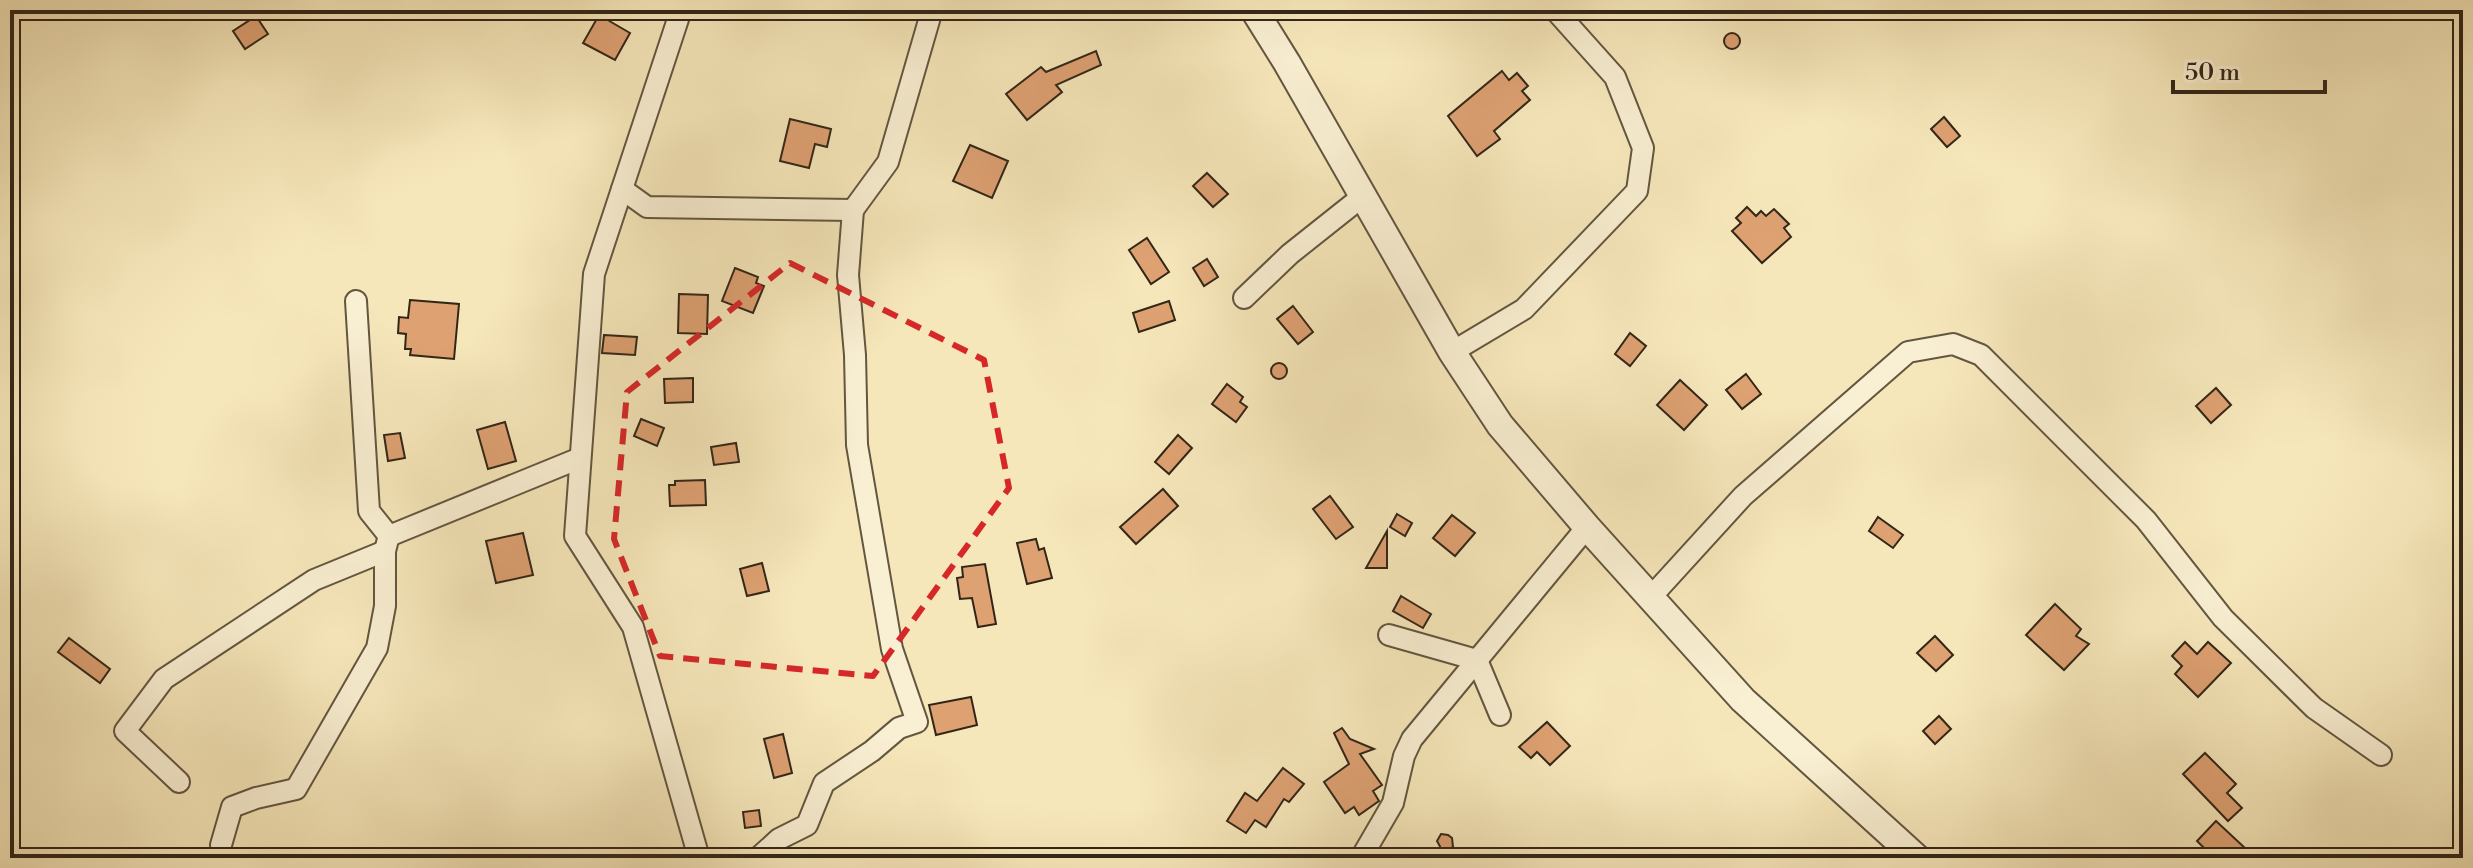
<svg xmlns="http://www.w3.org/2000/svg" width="2473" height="868" viewBox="0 0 2473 868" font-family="'Libre Bodoni',serif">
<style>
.building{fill:#dea172;stroke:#322618;stroke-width:2}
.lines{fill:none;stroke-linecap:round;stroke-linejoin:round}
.minor-casing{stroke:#635640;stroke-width:24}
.tertiary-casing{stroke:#635640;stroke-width:30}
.minor{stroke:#f9efd2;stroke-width:20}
.tertiary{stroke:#f9efd2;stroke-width:26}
.marked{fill:none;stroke:#d62828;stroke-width:6;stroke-dasharray:16 10;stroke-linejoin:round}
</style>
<rect width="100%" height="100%" fill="#f6e7ba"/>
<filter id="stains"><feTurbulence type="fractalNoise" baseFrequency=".0025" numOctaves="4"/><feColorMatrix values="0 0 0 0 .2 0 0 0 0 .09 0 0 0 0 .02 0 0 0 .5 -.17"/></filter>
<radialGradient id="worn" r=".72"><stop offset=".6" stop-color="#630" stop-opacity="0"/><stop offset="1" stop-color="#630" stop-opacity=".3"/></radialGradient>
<g class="building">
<path d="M599,15l31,18 -15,27 -32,-17z"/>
<path d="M256,16l12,18 -23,15 -12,-18z"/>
<circle cx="1732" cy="41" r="8"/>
<path d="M1096,51l5,14 -45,20 6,7 -35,28 -21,-26 35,-27 5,5z"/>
<path d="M1502,71l7,9 8,-7 11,13 -6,5 8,9 -36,31 6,8 -23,17 -29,-40z"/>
<path d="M1944,117l16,19 -13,11 -16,-18z"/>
<path d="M790,119l41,10 -4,18 -12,-3 -6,24 -29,-7z"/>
<path d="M970,145l38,16 -16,37 -39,-17z"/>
<path d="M1207,173l21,21 -15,13 -20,-21z"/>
<path d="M1747,207l9,9 5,-5 5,5 8,-7 15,15 -5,4 7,9 -29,26 -30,-32 9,-8 -5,-5z"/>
<path d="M1147,238l22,34 -18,12 -22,-34z"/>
<path d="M1207,259l11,18 -14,9 -11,-18z"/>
<path d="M735,268l23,9 -2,6 8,3 -11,27 -31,-12z"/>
<path d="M679,294l29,1 -1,39 -29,-1z"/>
<path d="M410,300l49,4 -5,55 -44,-4 1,-6h-6l1,-15 -8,-1 1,-16 9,1z"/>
<path d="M1169,301l6,19 -36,12 -6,-19z"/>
<path d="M1293,306l20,26 -15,12 -21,-25z"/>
<path d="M1630,333l16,13 -16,20 -15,-12z"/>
<path d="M604,335l33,2 -2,18 -33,-2z"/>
<circle cx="1279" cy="371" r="8"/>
<path d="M1746,374l15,20 -19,15 -16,-19z"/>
<path d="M693,378v24l-28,1 -1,-24z"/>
<path d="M1680,380l27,25 -23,25 -27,-25z"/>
<path d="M1227,384l16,13 -3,5 7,5 -11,15 -24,-18z"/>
<path d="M2216,388l15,17 -20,18 -15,-17z"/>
<path d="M641,419l23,9 -7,18 -23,-10z"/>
<path d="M505,422l11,39 -28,8 -11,-39z"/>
<path d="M400,433l5,25 -17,3 -4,-26z"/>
<path d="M1178,435l14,13 -23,26 -14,-12z"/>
<path d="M736,443l3,19 -25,3 -3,-18z"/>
<path d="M705,480l1,25 -36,1 -1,-21h6v-4z"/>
<path d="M1163,489l15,17 -42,38 -16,-17z"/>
<path d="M1330,496l23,31 -17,12 -23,-30z"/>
<path d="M1397,514l15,9 -7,13 -15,-9z"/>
<path d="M1452,515l23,18 -20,23 -22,-18z"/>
<path d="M1878,517l25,18 -10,13 -24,-17z"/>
<path d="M1387,531v37h-21z"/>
<path d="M523,533l10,42 -37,8 -10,-42z"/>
<path d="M1036,539l3,11 5,-2 8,30 -25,6 -10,-41z"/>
<path d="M762,563l7,28 -22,5 -7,-27z"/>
<path d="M985,564l11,60 -18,3 -6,-29 -12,1 -3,-21 6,-1 -1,-10z"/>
<path d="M1401,596l30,18 -8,14 -30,-17z"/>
<path d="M2055,604l26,25 -5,7 13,8 -25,26 -38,-35z"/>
<path d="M1935,636l18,19 -17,16 -19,-18z"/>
<path d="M69,638l41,31 -10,14 -42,-31z"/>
<path d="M2185,642l12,12 11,-12 23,21 -33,34 -23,-23 7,-8 -10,-10z"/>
<path d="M971,697l6,28 -41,10 -7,-30z"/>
<path d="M1939,716l12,13 -16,15 -12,-13z"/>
<path d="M1547,722l23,24 -20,19 -13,-13 -6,6 -12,-11z"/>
<path d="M1342,728l8,11 24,10 -14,5 22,31 -9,6 6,10 -20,14 -5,-8 -9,6 -21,-31 25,-18 -15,-31z"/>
<path d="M783,734l9,39 -18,5 -10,-39z"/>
<path d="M2205,753l31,31 -9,9 15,15 -14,13 -45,-47z"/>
<path d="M1283,768l21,16 -15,18 -5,-3 -18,28 -11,-7 -9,13 -19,-12 18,-28 12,8z"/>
<path d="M759,810l2,16 -16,2 -2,-16z"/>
<path d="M2216,821l30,28 -9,9h-23l-17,-17z"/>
<path d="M1441,834l7,1 4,3 1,9 -10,5 -6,-11z"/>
</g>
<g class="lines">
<g class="minor-casing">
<g id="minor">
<path d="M681,10l-87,264 -19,262 58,91 66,231"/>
<path d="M622,189l25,18 206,3 35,-48 44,-152"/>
<path d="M1244,298l46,-44 73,-58"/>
<path d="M356,301l13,210 20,25 191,-78"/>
<path d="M1452,352l72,-43 113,-118 6,-43 -28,-71 -60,-67"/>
<path d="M1650,598l93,-102 165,-144 45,-8 28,11 165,165 77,98 91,90 67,47"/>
<path d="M1389,635l88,25 23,55"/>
<path d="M179,782l-54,-51 39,-52 150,-99 71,-29"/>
<path d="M221,845l11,-38 24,-9 40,-9 81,-141 8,-42v-55l3,-12"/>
<path d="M758,858l21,-19 28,-14 17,-42 48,-32 27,-23 18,-6 -25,-73 -35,-204 -2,-90 -7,-80 5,-65"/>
<path d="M1361,858l32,-55 11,-47 8,-17 175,-212"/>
</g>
</g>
<g class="tertiary-casing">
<path id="tertiary" d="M1254,10l33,53 165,289 48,73 87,102 156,173 174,158"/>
</g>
<use href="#minor" class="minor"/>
<use href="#tertiary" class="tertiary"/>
</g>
<path class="marked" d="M790,263l194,97 25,128 -136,188 -213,-20 -46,-117 13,-147z"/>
<rect width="2473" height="868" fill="none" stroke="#f6e7ba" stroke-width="40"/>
<rect x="12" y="12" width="2449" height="844" fill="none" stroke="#322618" stroke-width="4"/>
<rect x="20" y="20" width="2433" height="828" fill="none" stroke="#322618" stroke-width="2"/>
<path d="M2173 80v12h152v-12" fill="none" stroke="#322618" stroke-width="4"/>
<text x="2185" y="80" font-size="24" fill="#322618" stroke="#f9efd2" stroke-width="6" paint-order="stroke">50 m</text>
<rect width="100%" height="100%" filter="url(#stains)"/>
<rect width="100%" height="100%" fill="url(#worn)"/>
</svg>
